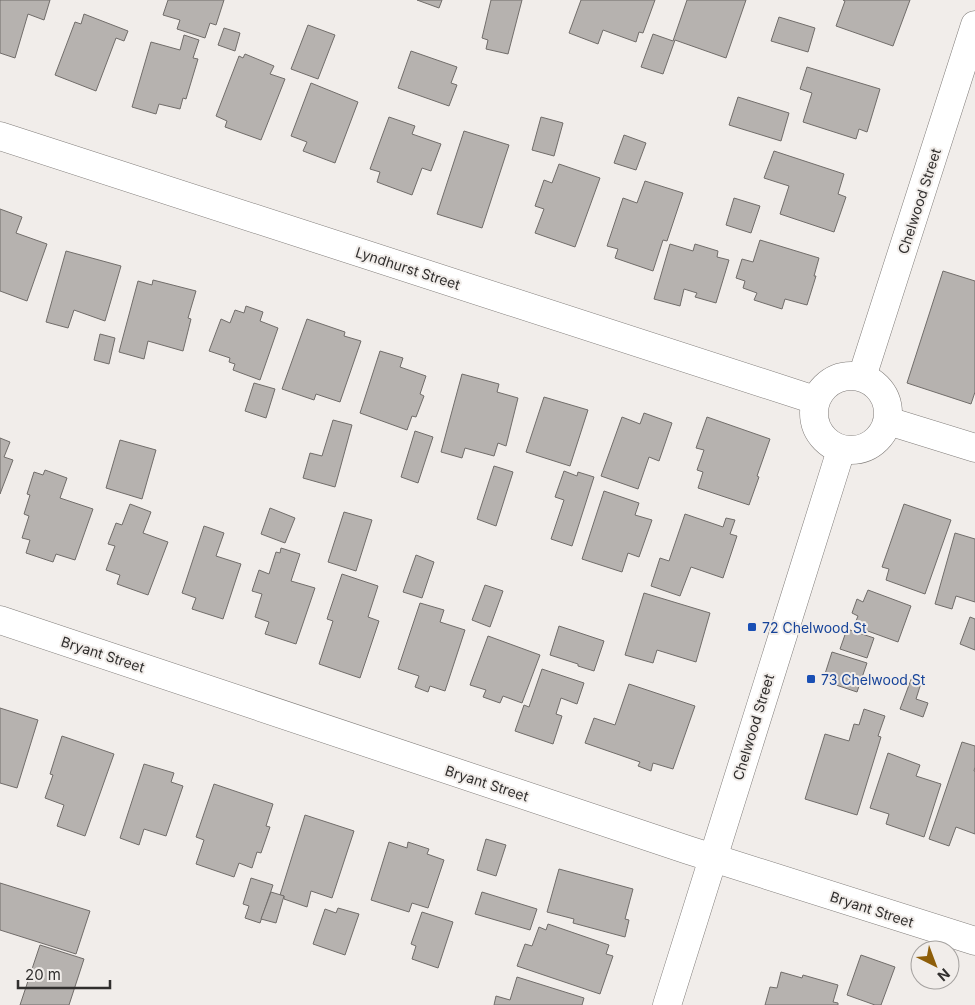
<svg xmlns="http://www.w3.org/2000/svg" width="975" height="1005" viewBox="0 0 975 1005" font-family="Inter,sans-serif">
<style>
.building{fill:#b6b2af;stroke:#716d6a}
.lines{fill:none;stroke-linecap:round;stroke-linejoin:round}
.minor-casing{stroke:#817d7a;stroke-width:29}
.minor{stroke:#fff;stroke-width:28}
.transit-dot{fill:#1a4fb4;stroke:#f1edea;stroke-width:2}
.labels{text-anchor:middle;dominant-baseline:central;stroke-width:4;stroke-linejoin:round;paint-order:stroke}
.street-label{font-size:14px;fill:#312f2e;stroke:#f1edea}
.transit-label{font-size:14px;fill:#164399;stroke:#f1edea;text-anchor:start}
</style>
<rect width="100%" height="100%" fill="#f1edea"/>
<g class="building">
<path d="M0,0h50l-6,20 -16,-6 -13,44 -15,-5z"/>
<path d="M168,0h56l-8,25 -6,-2 -5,15 -28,-9 3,-9 -17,-5z"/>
<path d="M417,0h25l-3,8z"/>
<path d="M491,0h31l-14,54 -22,-5 2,-9 -6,-2z"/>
<path d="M581,0h74l-12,33 -4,-1 -3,10 -33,-12 -5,14 -29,-11z"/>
<path d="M687,0h59l-20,58 -51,-18 -12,34 -22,-7 12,-33 20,7z"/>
<path d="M843,0h67l-17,46 -57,-20 9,-25z"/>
<path d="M84,14l44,17 -4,10 -8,-3 -20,53 -41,-16 20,-53 6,2z"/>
<path d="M779,17l36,11 -7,24 -37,-11z"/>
<path d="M308,25l27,10 -17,44 -27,-10z"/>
<path d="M224,28l16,5 -5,18 -17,-6z"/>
<path d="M184,35l15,5 -6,18 5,1 -12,40 -3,-1 -3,11 -21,-5 -3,10 -24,-7 19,-65 29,8z"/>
<path d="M411,51l46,16 -6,16 6,2 -8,21 -51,-18z"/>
<path d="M245,54l29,12 -4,8 15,5 -24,61 -36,-13 2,-6 -11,-5 23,-60 4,2z"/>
<path d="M807,67l73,22 -13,43 -8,-3 -3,10 -53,-17 9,-29 -12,-4z"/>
<path d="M311,83l47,19 -23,61 -32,-12 4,-9 -16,-6z"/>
<path d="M738,97l51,16 -8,28 -52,-16z"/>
<path d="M389,117l26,9 -3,8 29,10 -10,27 -9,-3 -10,27 -35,-13 3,-10 -10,-3z"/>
<path d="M541,117l22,6 -9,33 -22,-6z"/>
<path d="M464,131l45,14 -27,83 -45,-14z"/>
<path d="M624,135l22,8 -10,27 -22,-7z"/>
<path d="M774,151l70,23 -6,20 8,3 -12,35 -54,-18 9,-28 -25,-8z"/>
<path d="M559,164l41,14 -25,69 -40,-14 9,-24 -9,-3 9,-26 8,3z"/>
<path d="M645,181l38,12 -16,48 -4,-1 -10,31 -38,-13 3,-9 -11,-3 16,-48 14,5z"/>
<path d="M734,198l26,8 -9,27 -25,-8z"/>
<path d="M0,209l22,8 -6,16 31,11 -20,57 -27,-10z"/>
<path d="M760,240l59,18 -5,18h2l-9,29 -22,-6 -3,10 -28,-9 3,-7 -14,-5 2,-7 -9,-3 6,-19 11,3z"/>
<path d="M670,244l23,7 2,-7 23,7 -1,6 12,3 -13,43 -21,-6 2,-4 -13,-4 -4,17 -26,-7z"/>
<path d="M66,251l55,15 -16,55 -31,-11 -6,18 -22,-6z"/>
<path d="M943,271l32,10v111l-4,12 -64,-21z"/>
<path d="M153,280l43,11 -8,27 3,1 -8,32 -35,-10 -4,18 -25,-7 19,-71 14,4z"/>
<path d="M246,306l17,6 -3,9 18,7 -18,52 -27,-10 2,-6 -6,-2 1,-4 -21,-7 12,-32 9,4 5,-13 9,3z"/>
<path d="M307,319l38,13 -1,4 17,5 -21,61 -24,-8 -2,6 -32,-11z"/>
<path d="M100,334l15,4 -6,26 -15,-4z"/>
<path d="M380,351l23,7 -3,9 26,9 -6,18 4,2 -8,21 -4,-1 -5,14 -47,-17z"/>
<path d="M462,374l37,10 -2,8 21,6 -12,48 -8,-3 -4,13 -29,-8 -3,10 -21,-6z"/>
<path d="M254,383l21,6 -9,29 -21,-7z"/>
<path d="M544,397l44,13 -18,56 -44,-14z"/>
<path d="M644,413l28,10 -13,38 -10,-4 -11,32 -37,-13 21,-59 18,7z"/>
<path d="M707,417l63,22 -13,37 2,1 -10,28 -51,-17 5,-16 -6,-2 7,-20 -8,-2z"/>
<path d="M333,420l19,5 -17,62 -32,-9 7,-25 12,3z"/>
<path d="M415,431l18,6 -15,46 -17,-6z"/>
<path d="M0,438l10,4 -6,15 9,3 -13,34z"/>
<path d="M120,440l36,10 -14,49 -36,-11z"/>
<path d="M494,466l19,6 -17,54 -19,-7z"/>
<path d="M45,470l22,8 -7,20 33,11 -18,51 -19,-6 -3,8 -27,-9 4,-13 -8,-2 7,-22 -5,-2 6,-19 -3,-1 7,-22 9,3z"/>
<path d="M564,471l13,5 1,-4 16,5 -22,69 -21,-7 13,-39 -9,-3z"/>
<path d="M604,491l35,12 -4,12 17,5 -13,37 -11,-4 -6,19 -40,-13z"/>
<path d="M130,504l21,8 -8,21 25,9 -20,53 -31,-11 3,-9 -14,-5 9,-24 -7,-2 8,-21 6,2z"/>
<path d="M904,504l47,16 -26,74 -39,-14 3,-11 -7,-2z"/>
<path d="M270,508l25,10 -10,25 -24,-9z"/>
<path d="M344,512l28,8 -16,51 -28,-9z"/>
<path d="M685,514l38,13 3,-9 9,2 -5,14 7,2 -14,42 -32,-11 -11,29 -29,-10 9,-28 9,3z"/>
<path d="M204,526l20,7 -8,23 25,8 -18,55 -31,-10 4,-11 -14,-5z"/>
<path d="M955,533l20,6v63l-19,-6 -4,13 -17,-5z"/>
<path d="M281,548l19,6 -9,27 24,7 -19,56 -31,-10 4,-12 -14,-5 7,-23 -10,-3 7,-21 10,4 7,-22 4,1z"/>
<path d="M416,555l18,7 -12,36 -19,-6z"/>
<path d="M342,574l36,12 -10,31 11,4 -19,57 -41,-14 14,-43 -6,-2z"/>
<path d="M485,585l18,6 -13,36 -18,-7z"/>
<path d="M868,590l43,16 -13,36 -44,-16 4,-10 -6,-3 5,-14 6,3z"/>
<path d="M644,593l66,20 -14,49 -39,-12 -4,13 -28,-8z"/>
<path d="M420,603l24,7 -4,12 25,8 -20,61 -15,-5 -2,6 -13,-5 4,-11 -21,-7z"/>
<path d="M970,617l5,2v31l-15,-6z"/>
<path d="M559,626l45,15 -10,30 -16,-5v-2l-28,-9z"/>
<path d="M847,629l27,9 -7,20 -27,-9z"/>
<path d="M488,636l52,19 -18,48 -19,-7 -3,7 -17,-6 3,-7 -16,-5z"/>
<path d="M832,652l35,11 -10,29 -27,-9 1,-4 -7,-2z"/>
<path d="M542,669l42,14 -7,21 -16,-6 -5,16 6,2 -9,28 -38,-13 9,-26 5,2z"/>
<path d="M912,677l10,3 -6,19 12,4 -5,14 -23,-8z"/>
<path d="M629,684l66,22 -22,63 -20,-6 -2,8 -13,-5 2,-4 -55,-19 9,-25 21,7z"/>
<path d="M0,708l38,12 -21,68 -17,-5z"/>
<path d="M864,709l21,7 -7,20 3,1 -24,78 -52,-16 20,-65 24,7 5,-17 5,1z"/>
<path d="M62,736l52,18 -29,82 -28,-10 7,-21 -19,-7 8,-23 -3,-1z"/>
<path d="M962,742l13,4v21l-1,4h1v63l-19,-7 -7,19 -20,-7z"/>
<path d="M888,753l32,12 -4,11 25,8 -17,53 -38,-13 3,-10 -19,-6z"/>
<path d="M144,764l30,9 -3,9 12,4 -17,50 -22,-7 -5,16 -19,-7z"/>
<path d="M214,784l59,20 -7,22 4,1 -9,26 -4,-1 -5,16 -13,-5 -5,14 -38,-13 8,-24 -8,-3z"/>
<path d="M305,815l49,16 -22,67 -21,-7 -4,16 -23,-8v-3l-4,-1z"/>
<path d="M486,839l20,6 -10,31 -19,-6z"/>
<path d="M389,842l18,6 1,-6 21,7 -2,5 17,6 -16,48 -16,-5 -3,9 -38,-12z"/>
<path d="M559,869l74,20 -8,30 4,1 -4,17 -52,-14 1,-4 -27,-7z"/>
<path d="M251,878l22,7 -13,38 -15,-5 4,-12 -6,-2z"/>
<path d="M0,883l90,28 -14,43 -76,-24z"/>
<path d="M271,892l13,4 -8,27 -15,-4z"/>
<path d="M482,892l55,17 -7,21 -55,-16z"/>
<path d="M338,908l21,6 -14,41 -32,-11 12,-35 11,4z"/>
<path d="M422,912l31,10 -15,46 -26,-9 4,-13 -5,-2z"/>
<path d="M548,924l61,21 -3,9 7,2 -13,38 -83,-28 8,-22 7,2 7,-19 7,3z"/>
<path d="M40,945l44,14 -15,46h-49z"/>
<path d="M861,955l34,12 -14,38h-6l-28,-10z"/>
<path d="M781,972l21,6 1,-3 35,10 -5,17 5,1v2h-73l5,-18 7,1z"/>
<path d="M517,977l67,21 -2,7h-88l2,-9 14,4z"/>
</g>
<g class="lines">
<g class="minor-casing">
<g id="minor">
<path d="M0,136l815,264"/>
<circle cx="851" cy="413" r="37"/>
<path d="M862,377l113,-352"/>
<path d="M888,421l87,27"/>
<path d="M0,620l688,230 287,91"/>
<path d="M667,1005l174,-555"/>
</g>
</g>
<use href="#minor" class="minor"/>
</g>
<g class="transit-dot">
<rect x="747" y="622" width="10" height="10" rx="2.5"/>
<rect x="806" y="674" width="10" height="10" rx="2.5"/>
</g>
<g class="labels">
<g class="street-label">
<text transform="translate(919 201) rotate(-72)">Chelwood Street</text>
<text transform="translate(408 268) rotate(18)">Lyndhurst Street</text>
<text transform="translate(103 654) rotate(18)">Bryant Street</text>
<text transform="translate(753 727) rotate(-73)">Chelwood Street</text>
<text transform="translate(487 783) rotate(18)">Bryant Street</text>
<text transform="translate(872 909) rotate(18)">Bryant Street</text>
</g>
<g class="transit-label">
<text x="762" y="627">72 Chelwood St</text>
<text x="821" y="679">73 Chelwood St</text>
</g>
</g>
<g transform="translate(935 965) rotate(138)"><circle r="24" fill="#f1edea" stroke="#a4a19f"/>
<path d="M0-4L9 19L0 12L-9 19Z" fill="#8e5e09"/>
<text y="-8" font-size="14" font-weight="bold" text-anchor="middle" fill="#312f2e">N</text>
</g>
<path d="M18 980v8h92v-8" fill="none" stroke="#312f2e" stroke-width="2.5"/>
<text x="25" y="980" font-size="15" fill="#312f2e" stroke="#f1edea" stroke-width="4" paint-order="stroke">20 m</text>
</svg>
